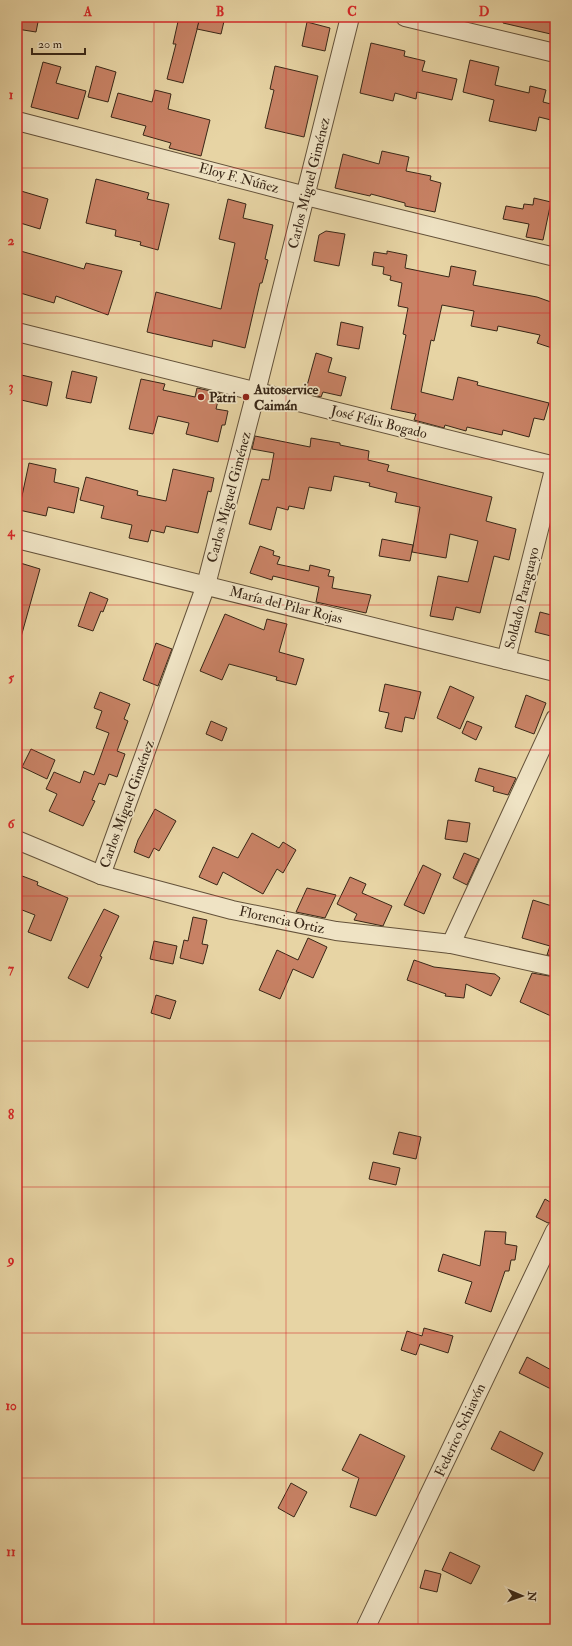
<svg xmlns="http://www.w3.org/2000/svg" width="572" height="1646" viewBox="0 0 572 1646" font-family="'IM FELL Double Pica',serif">
<style>
.building{fill:#c88265;stroke:#392717}
.lines{fill:none;stroke-linecap:round;stroke-linejoin:round}
.minor-casing{stroke:#64523a;stroke-width:20}
.minor{stroke:#efe3c4;stroke-width:18}
.grid{fill:none;stroke:#d62828;stroke-width:1;stroke-opacity:0.55}
.poi-dot{fill:#8f2418;stroke:#efe3c4;stroke-width:1.5}
.labels{text-anchor:middle;dominant-baseline:central;stroke-width:3.5;stroke-linejoin:round;paint-order:stroke}
.street-label{font-size:14px;fill:#392717;stroke:#efe3c4}
.poi-label{font-size:14px;font-weight:bold;fill:#392717;stroke:#efe3c4;text-anchor:start}
.neatline{fill:none;stroke:#d62828;stroke-width:1.5}
.grid-label{font-size:13px;text-anchor:middle;font-weight:bold;fill:#d62828}
</style>
<rect width="100%" height="100%" fill="#e7d4a4"/>
<filter id="stains"><feTurbulence type="fractalNoise" baseFrequency=".005" numOctaves="4"/><feColorMatrix values="0 0 0 0 .2 0 0 0 0 .09 0 0 0 0 .02 0 0 0 .5 -.17"/></filter>
<radialGradient id="worn" r=".72"><stop offset=".6" stop-color="#630" stop-opacity="0"/><stop offset="1" stop-color="#630" stop-opacity=".3"/></radialGradient>
<g class="building">
<path d="M17,17h22l-3,15 -19,-3z"/>
<path d="M179,17l20,5 -16,61 -16,-4 9,-35h-3z"/>
<path d="M200,17h25l-4,17 -24,-5z"/>
<path d="M503,17h52v18l-52,-12z"/>
<path d="M307,22l23,6 -5,23 -23,-5z"/>
<path d="M371,43l34,8 -1,5 21,5 -3,10 35,8 -5,21 -35,-8 -1,7 -21,-6 -2,8 -33,-8z"/>
<path d="M470,60l29,7 -4,18 34,8 1,-7 16,4 -3,12 12,3 -4,15 -12,-3 -3,14 -47,-10 5,-21 -31,-8z"/>
<path d="M43,62l18,5 -5,16 30,8 -8,28 -47,-12z"/>
<path d="M96,66l20,6 -8,30 -20,-5z"/>
<path d="M275,66l43,10 -14,61 -39,-9 9,-38 -4,-1z"/>
<path d="M155,90l16,4 -3,15 42,11 -9,36 -32,-8 2,-5 -28,-8 3,-9 -35,-9 7,-24 34,9z"/>
<path d="M382,151l27,6 -3,14 25,5 -1,4 11,3 -6,29 -30,-6v-3l-34,-9 -1,2 -35,-8 8,-34 36,10z"/>
<path d="M96,179l53,14 -2,6 22,5 -11,46 -18,-5 1,-3 -26,-6 1,-6 -30,-7z"/>
<path d="M21,191l27,8 -8,30 -23,-7v-17z"/>
<path d="M534,198l17,4 -8,38 -17,-3 3,-13 -26,-5 3,-13 17,3 1,-5 9,1z"/>
<path d="M228,199l18,5 -3,14 30,7 -8,34 3,1 -6,23h-2l-15,65 -32,-8 -1,7 -65,-15 9,-40 65,17 14,-66 -16,-4z"/>
<path d="M326,231l19,3 -6,32 -25,-5 5,-26z"/>
<path d="M17,250l67,19 2,-6 36,8 -14,44 -52,-19 -2,7 -37,-11z"/>
<path d="M387,251l20,4 -2,13 44,9 2,-11 25,5 -3,14 64,12 14,5 2,-4 2,1v50l-18,-6 3,-8 -42,-9 -1,5 -26,-5 3,-15 -32,-6 -8,36 -3,-1 -10,52 32,8 5,-23 20,5 -1,3 72,18 -5,17 -10,-2 -5,19 -26,-7 -1,5 -35,-8 -1,4 -21,-6 -1,3 -30,-8 2,-6 -25,-5 15,-74 -3,-1 5,-26 -10,-2 4,-23 -12,-3 1,-4 -8,-2 1,-7 -12,-2 2,-13 13,2z"/>
<path d="M341,322l22,5 -4,22 -22,-4z"/>
<path d="M316,353l16,5 -4,14 18,5 -5,19 -18,-4 -2,5 -16,-4z"/>
<path d="M72,371l25,6 -6,26 -25,-5z"/>
<path d="M17,374l35,8 -5,24 -30,-7z"/>
<path d="M141,379l24,5 -2,6 32,7 2,-9 23,5 -4,16 12,2 -3,14h-3l-4,17 -32,-8 3,-11 -31,-7 -5,18 -24,-5z"/>
<path d="M255,436l55,11 1,-9 29,5v2l29,6 -1,9 21,5 -2,6 105,26 -6,24 30,8 -7,31 -15,-4 -14,57 -24,-6 -3,13 -23,-4 8,-40 30,6 10,-41 -28,-7 -4,24 -34,-6 8,-45 -25,-5 2,-9 -28,-7 1,-3 -36,-7 -3,15 -22,-4 -5,22 -15,-3 -1,4 -11,-3 -6,23 -22,-6 13,-45 7,1 5,-27 -22,-4z"/>
<path d="M29,463l27,6 -2,13 25,6 -5,25 -26,-6 -2,9 -27,-6z"/>
<path d="M173,469l41,9 -3,14 -3,-1 -10,42 -32,-7 -2,7 -13,-3 -3,12 -19,-4 3,-13 -31,-7 3,-12 -24,-6 6,-23 52,14 -1,4 29,6z"/>
<path d="M382,539l31,6 -3,16 -31,-5z"/>
<path d="M260,546l14,5 -1,4 7,2 -3,7 32,7 1,-6 20,5 -2,6 6,1 -2,11 39,7 -5,18 -50,-11 3,-15 -46,-11 -1,4 -22,-7z"/>
<path d="M17,562l23,7 -19,68 -4,-1z"/>
<path d="M90,592l18,7 -5,13 -2,-1 -8,20 -15,-5z"/>
<path d="M540,612l15,4v21l-20,-5z"/>
<path d="M225,614l39,16 3,-11 20,5 -8,28 25,7 -8,26 -20,-5 1,-3 -48,-13 -7,16 -22,-9z"/>
<path d="M156,643l16,6 -14,37 -15,-6z"/>
<path d="M385,684l36,8 -7,27 -9,-2 -3,15 -17,-4 4,-15 -10,-2z"/>
<path d="M450,686l24,11 -14,32 -23,-11z"/>
<path d="M100,692l30,12 -6,15 4,2 -11,30 8,3 -8,23 -8,-3 -4,11 -6,-2 -7,17 3,1 -12,25 -34,-15 8,-17 -11,-5 8,-17 26,11 4,-12 10,4 15,-42 -13,-5 6,-17 -8,-3z"/>
<path d="M526,695l20,8 -12,31 -19,-7z"/>
<path d="M211,721l16,7 -5,13 -16,-7z"/>
<path d="M467,721l15,6 -6,13 -14,-7z"/>
<path d="M31,749l24,11 -8,19 -25,-12z"/>
<path d="M479,768l37,10 -8,17 -15,-4 1,-4 -19,-6z"/>
<path d="M155,809l21,12 -17,30 -5,-3 -5,10 -15,-6 4,-12z"/>
<path d="M448,820l22,3 -3,19 -22,-3z"/>
<path d="M252,833l27,15 4,-6 13,8 -13,23 -6,-4 -14,25 -40,-22 -6,13 -18,-8 14,-30 25,11z"/>
<path d="M464,853l15,6 -12,26 -14,-7z"/>
<path d="M423,865l18,9 -17,40 -20,-9z"/>
<path d="M17,874l21,8 -1,3 31,13 -17,43 -23,-9 7,-17 -18,-7z"/>
<path d="M350,877l16,7 -4,9 30,13 -9,20 -29,-6 3,-6 -20,-10z"/>
<path d="M307,888l29,7 -11,23 -29,-6z"/>
<path d="M533,900l22,7v49l-8,-1 3,-9 -28,-8z"/>
<path d="M104,909l15,7 -19,40 2,1 -14,31 -20,-10z"/>
<path d="M193,917l14,3 -5,24 6,1 -5,19 -23,-6 4,-18 4,1z"/>
<path d="M308,938l19,9 -14,31 -20,-9 -13,30 -21,-9 18,-40 21,10z"/>
<path d="M154,941l23,5 -4,18 -23,-5z"/>
<path d="M414,960l20,7 61,7 5,4 -9,18 -25,-12 -2,14 -19,-2 1,-2 -39,-14z"/>
<path d="M532,973l23,4v37l-3,-2 -1,4 -31,-14z"/>
<path d="M156,995l20,6 -6,18 -19,-6z"/>
<path d="M399,1132l22,5 -5,22 -23,-5z"/>
<path d="M373,1162l27,6 -4,17 -27,-6z"/>
<path d="M545,1199l10,6v16l-7,2 -12,-6z"/>
<path d="M485,1231l21,1 -1,12 12,2 -2,14h-4l-2,11h-4l-14,41 -26,-9 7,-21 -34,-11 5,-17 37,12z"/>
<path d="M424,1328l29,8 -5,17 -28,-9 -4,11 -15,-5 6,-19 15,5z"/>
<path d="M527,1357l28,15v19l-36,-18z"/>
<path d="M500,1431l43,22 -9,18 -43,-22z"/>
<path d="M360,1434l45,22 -29,60 -26,-9 9,-29 -17,-8z"/>
<path d="M291,1483l16,9 -13,25 -16,-9z"/>
<path d="M450,1552l30,14 -9,18 -29,-14z"/>
<path d="M425,1570l16,4 -4,18 -17,-4z"/>
</g>
<g class="lines">
<g class="minor-casing">
<g id="minor">
<path d="M405,17l150,36"/>
<path d="M17,121l289,75 249,61"/>
<path d="M17,332l538,134"/>
<path d="M17,539l538,133"/>
<path d="M506,660l49,-194"/>
<path d="M17,840l84,35 131,35 104,21 115,13 104,23"/>
<path d="M101,875l105,-290 50,-193 94,-375"/>
<path d="M451,944l104,-225"/>
<path d="M365,1629l190,-398"/>
</g>
</g>
<use href="#minor" class="minor"/>
</g>
<path class="grid" d="M154,17v1612M286,17v1612M418,17v1612M17,168h538M17,313h538M17,459h538M17,605h538M17,750h538M17,896h538M17,1041h538M17,1187h538M17,1333h538M17,1478h538"/>
<g class="poi-dot">
<circle cx="201" cy="397" r="4"/>
<circle cx="246" cy="397" r="4"/>
</g>
<g class="labels">
<g class="street-label">
<text transform="translate(239 178) rotate(15)">Eloy F. Núñez</text>
<text transform="translate(309 183) rotate(-76)">Carlos Miguel Giménez</text>
<text transform="translate(379 422) rotate(14)">José Félix Bogado</text>
<text transform="translate(229 497) rotate(-75)">Carlos Miguel Giménez</text>
<text transform="translate(522 598) rotate(-76)">Soldado Paraguayo</text>
<text transform="translate(286 605) rotate(14)">María del Pilar Rojas</text>
<text transform="translate(127 804) rotate(-70)">Carlos Miguel Giménez</text>
<text transform="translate(282 920) rotate(12)">Florencia Ortiz</text>
<text transform="translate(460 1430) rotate(-65)">Federico Schiavón</text>
</g>
<g class="poi-label">
<text x="254" y="389">Autoservice<tspan x="254" dy="16">Caimán</tspan></text>
<text x="209" y="397">Patri</text>
</g>
</g>
<rect width="572" height="1646" fill="none" stroke="#e7d4a4" stroke-width="44"/>
<g transform="translate(522 1596) rotate(92)" stroke="#efe3c4" stroke-width="3" paint-order="stroke">
<path d="M0-3L7 15L0 10L-7 15Z" fill="#392717"/>
<text y="-6" font-size="11" font-weight="bold" text-anchor="middle" fill="#392717">N</text>
</g>
<path d="M32 48v6h53v-6" fill="none" stroke="#392717" stroke-width="2"/>
<text x="38" y="48" font-size="12" fill="#392717" stroke="#efe3c4" stroke-width="3" paint-order="stroke">20 m</text>
<rect x="22" y="22" width="528" height="1602" class="neatline"/>
<g class="grid-label">
<text x="88" y="16">A</text>
<text x="220" y="16">B</text>
<text x="352" y="16">C</text>
<text x="484" y="16">D</text>
<text x="11" y="99">1</text>
<text x="11" y="245">2</text>
<text x="11" y="391">3</text>
<text x="11" y="536">4</text>
<text x="11" y="682">5</text>
<text x="11" y="828">6</text>
<text x="11" y="973">7</text>
<text x="11" y="1119">8</text>
<text x="11" y="1264">9</text>
<text x="11" y="1410">10</text>
<text x="11" y="1556">11</text>
</g>
<rect width="100%" height="100%" filter="url(#stains)"/>
<rect width="100%" height="100%" fill="url(#worn)"/>
</svg>
